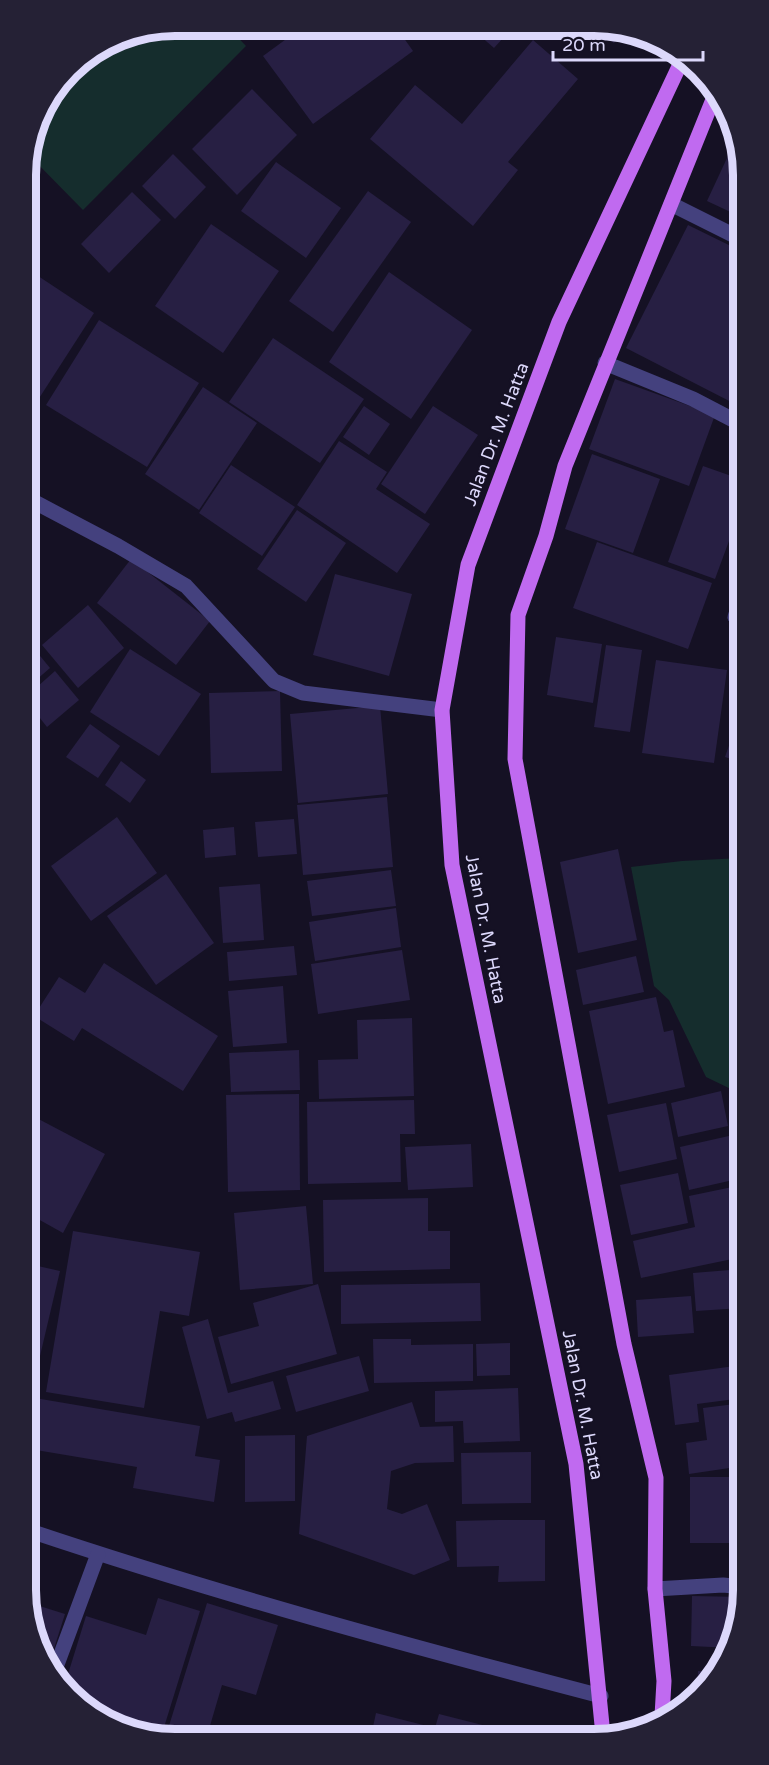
<svg xmlns="http://www.w3.org/2000/svg" width="769" height="1765" viewBox="0 0 769 1765" font-family="'Varela Round',sans-serif">
<style>
.green{fill:#152d2d}
.building{fill:#271f43}
.lines{fill:none;stroke-linecap:round;stroke-linejoin:round}
.minor{stroke:#44417e;stroke-width:15}
.major{stroke:#c06af0;stroke-width:15}
.labels{text-anchor:middle;dominant-baseline:central;stroke-width:4.5;stroke-linejoin:round;paint-order:stroke}
.street-label{font-size:18px;fill:#dcd8fb;stroke:#151124}
.rim{fill:none;stroke:#dcd8fb;stroke-width:8}
</style>
<rect width="100%" height="100%" fill="#151124"/>
<g class="green">
<path d="M175,26h52l19,20 -163,164 -54,-55 12,-46 35,-46 42,-26z"/>
<path d="M741,858l1,255 -7,-22 -29,-14 -37,-77 -15,-14 -23,-119 51,-6z"/>
</g>
<g class="building">
<path d="M304,26l92,1 17,24 -100,73 -50,-68z"/>
<path d="M470,27l42,1 -18,20z"/>
<path d="M593,28h30l1,1 -10,14z"/>
<path d="M533,40l45,39 -70,83 10,8 -45,56 -103,-87 45,-54 47,39z"/>
<path d="M252,89l45,46 -60,60 -45,-46z"/>
<path d="M734,143l5,2v71l-32,-15z"/>
<path d="M173,154l33,33 -31,32 -33,-33z"/>
<path d="M276,162l65,46 -35,50 -65,-47z"/>
<path d="M368,191l43,31 -78,110 -44,-31z"/>
<path d="M132,192l29,28 -52,53 -28,-29z"/>
<path d="M211,224l68,47 -56,82 -68,-47z"/>
<path d="M688,225l51,25v156l-113,-58z"/>
<path d="M26,268l68,45 -58,90 -9,-6z"/>
<path d="M389,272l83,58 -61,89 -82,-57z"/>
<path d="M99,320l100,63 -52,84 -101,-62z"/>
<path d="M273,338l91,61 -44,64 -91,-61z"/>
<path d="M615,379l100,36 -26,71 -100,-37z"/>
<path d="M203,387l54,36 -58,87 -54,-36z"/>
<path d="M364,406l26,18 -21,31 -26,-18z"/>
<path d="M433,406l45,29 -53,79 -44,-30z"/>
<path d="M339,441l48,31 -11,17 54,35 -33,49 -100,-68z"/>
<path d="M592,454l68,25 -27,74 -68,-24z"/>
<path d="M231,465l64,42 -33,49 -63,-43z"/>
<path d="M703,466l37,13v32l-25,68 -47,-17z"/>
<path d="M297,510l49,33 -40,59 -49,-33z"/>
<path d="M597,542l115,41 -24,66 -115,-41z"/>
<path d="M131,559l79,62 -34,44 -79,-62z"/>
<path d="M335,574l77,20 -23,82 -76,-21z"/>
<path d="M88,605l36,43 -46,40 -36,-43z"/>
<path d="M556,637l46,7 -9,59 -46,-8z"/>
<path d="M27,640l23,28 -22,19z"/>
<path d="M606,645l36,5 -12,82 -36,-5z"/>
<path d="M130,649l71,45 -42,62 -69,-44z"/>
<path d="M656,660l71,10 -13,93 -72,-10z"/>
<path d="M55,671l24,29 -32,27 -19,-24v-8z"/>
<path d="M280,691l2,80 -71,2 -2,-80z"/>
<path d="M380,706l8,88 -90,9 -8,-89z"/>
<path d="M740,714v48l-15,-5z"/>
<path d="M90,724l30,22 -22,32 -32,-21z"/>
<path d="M121,761l25,19 -16,23 -25,-18z"/>
<path d="M387,797l6,70 -90,8 -6,-70z"/>
<path d="M117,817l40,56 -66,48 -40,-55z"/>
<path d="M294,819l3,35 -39,3 -3,-35z"/>
<path d="M234,827l2,28 -31,3 -2,-28z"/>
<path d="M618,849l19,91 -59,13 -18,-91z"/>
<path d="M391,870l5,36 -84,10 -5,-35z"/>
<path d="M166,874l48,69 -58,42 -49,-69z"/>
<path d="M260,884l4,56 -41,3 -4,-56z"/>
<path d="M396,908l5,39 -86,14 -6,-39z"/>
<path d="M294,946l3,29 -68,6 -2,-29z"/>
<path d="M402,950l8,50 -92,14 -7,-50z"/>
<path d="M636,956l8,36 -61,13 -7,-35z"/>
<path d="M104,963l114,73 -35,55 -101,-63 -8,13 -40,-25 25,-39 26,16z"/>
<path d="M283,986l4,57 -54,4 -5,-56z"/>
<path d="M656,997l8,35 9,-2 12,57 -77,17 -19,-93z"/>
<path d="M412,1018l2,78 -95,3 -1,-39 40,-1 -1,-39z"/>
<path d="M299,1050l1,40 -69,2 -2,-39z"/>
<path d="M721,1091l7,35 -50,11 -7,-34z"/>
<path d="M299,1094l1,96 -72,2 -2,-97z"/>
<path d="M414,1100l1,34h-15l1,48 -93,2 -1,-82z"/>
<path d="M666,1103l11,56 -58,13 -12,-57z"/>
<path d="M29,1114l76,40 -42,79 -34,-19z"/>
<path d="M742,1133v45l-53,12 -9,-43z"/>
<path d="M471,1144l2,43 -65,3 -3,-43z"/>
<path d="M678,1173l10,50 -57,12 -11,-50z"/>
<path d="M742,1185v72l-101,21 -8,-37 62,-14 -6,-31z"/>
<path d="M428,1198v33h22v38l-126,3 -1,-72z"/>
<path d="M306,1206l7,78 -73,6 -6,-77z"/>
<path d="M73,1231l127,21 -11,64 -29,-5 -16,97 -98,-16z"/>
<path d="M29,1264l31,7 -24,102 -6,-2z"/>
<path d="M742,1269v39l-46,3 -3,-38z"/>
<path d="M480,1283l1,38 -140,3v-39z"/>
<path d="M318,1284l19,70 -106,30 -13,-47 41,-11 -6,-23z"/>
<path d="M691,1296l3,37 -56,4 -2,-37z"/>
<path d="M208,1319l20,74 45,-12 8,28 -46,13 -3,-10 -25,7 -25,-92z"/>
<path d="M373,1339h38v6l62,-1v37l-99,2z"/>
<path d="M510,1343v32l-33,1 -1,-32z"/>
<path d="M359,1356l10,35 -73,21 -10,-36z"/>
<path d="M742,1365l1,33 -46,6 2,18 -24,3 -6,-50z"/>
<path d="M518,1388l2,53 -56,2 -1,-22 -28,1v-31z"/>
<path d="M35,1398l165,28 -5,30 25,4 -6,42 -81,-14 4,-21 -107,-18v-20z"/>
<path d="M412,1402l8,25 33,-1 1,36 -39,1 -24,8 -4,38 15,5 25,-10 23,56 -36,15 -115,-41 8,-98z"/>
<path d="M743,1403v63l-54,8 -3,-31 21,-3 -4,-32z"/>
<path d="M295,1435v66l-50,1v-66z"/>
<path d="M531,1452v51l-69,1 -1,-51z"/>
<rect x="690" y="1477" width="53" height="66"/>
<path d="M498,1520h47v61l-47,1 1,-16 -42,1 -1,-46z"/>
<path d="M692,1596l51,1 -11,51 -41,-2z"/>
<path d="M158,1598l42,13 -39,126h-11l-80,-41 -6,-9 22,-71 60,19z"/>
<path d="M30,1603l35,11 -15,47 -19,-33z"/>
<path d="M207,1603l71,22 -22,70 -34,-10 -15,51h-13l-26,-7z"/>
<path d="M698,1671l18,1 -9,16 -10,6z"/>
<path d="M376,1713l59,15 4,-14 67,17 -1,4 -134,1z"/>
</g>
<g class="lines">
<g class="minor">
<path d="M671,204l68,34"/>
<path d="M605,363l88,36 46,24"/>
<path d="M27,498l91,48 68,40 88,95 29,12 139,17"/>
<path d="M735,617l5,-15"/>
<path d="M30,1531c188,63 379,115 571,165"/>
<path d="M655,1589l68,-4 20,2"/>
<path d="M55,1670l43,-116"/>
</g>
<g class="major">
<path d="M662,1716l2,-35 -9,-92 1,-111 -32,-134 -109,-585 3,-144 28,-79 19,-70 149,-369"/>
<path d="M603,1735l-27,-271 -124,-599 -10,-155 26,-145 91,-243 124,-264"/>
</g>
</g>
<g class="labels">
<g class="street-label">
<text transform="translate(496 434) rotate(-69)">Jalan Dr. M. Hatta</text>
<text transform="translate(486 929) rotate(79)">Jalan Dr. M. Hatta</text>
<text transform="translate(583 1405) rotate(79)">Jalan Dr. M. Hatta</text>
</g>
</g>
<path d="M0 0H769V1765H0ZM175 36H594A139 139 0 0 1 733 175V1590A139 139 0 0 1 594 1729H175A139 139 0 0 1 36 1590V175A139 139 0 0 1 175 36Z" fill="#252135" fill-rule="evenodd"/>
<path class="rim" d="M175 36H594A139 139 0 0 1 733 175V1590A139 139 0 0 1 594 1729H175A139 139 0 0 1 36 1590V175A139 139 0 0 1 175 36Z"/>
<path d="M553 51v9h150v-9" fill="none" stroke="#dcd8fb" stroke-width="3"/>
<text x="562" y="51" font-size="18" fill="#dcd8fb" stroke="#151124" stroke-width="4.5" paint-order="stroke">20 m</text>
</svg>
